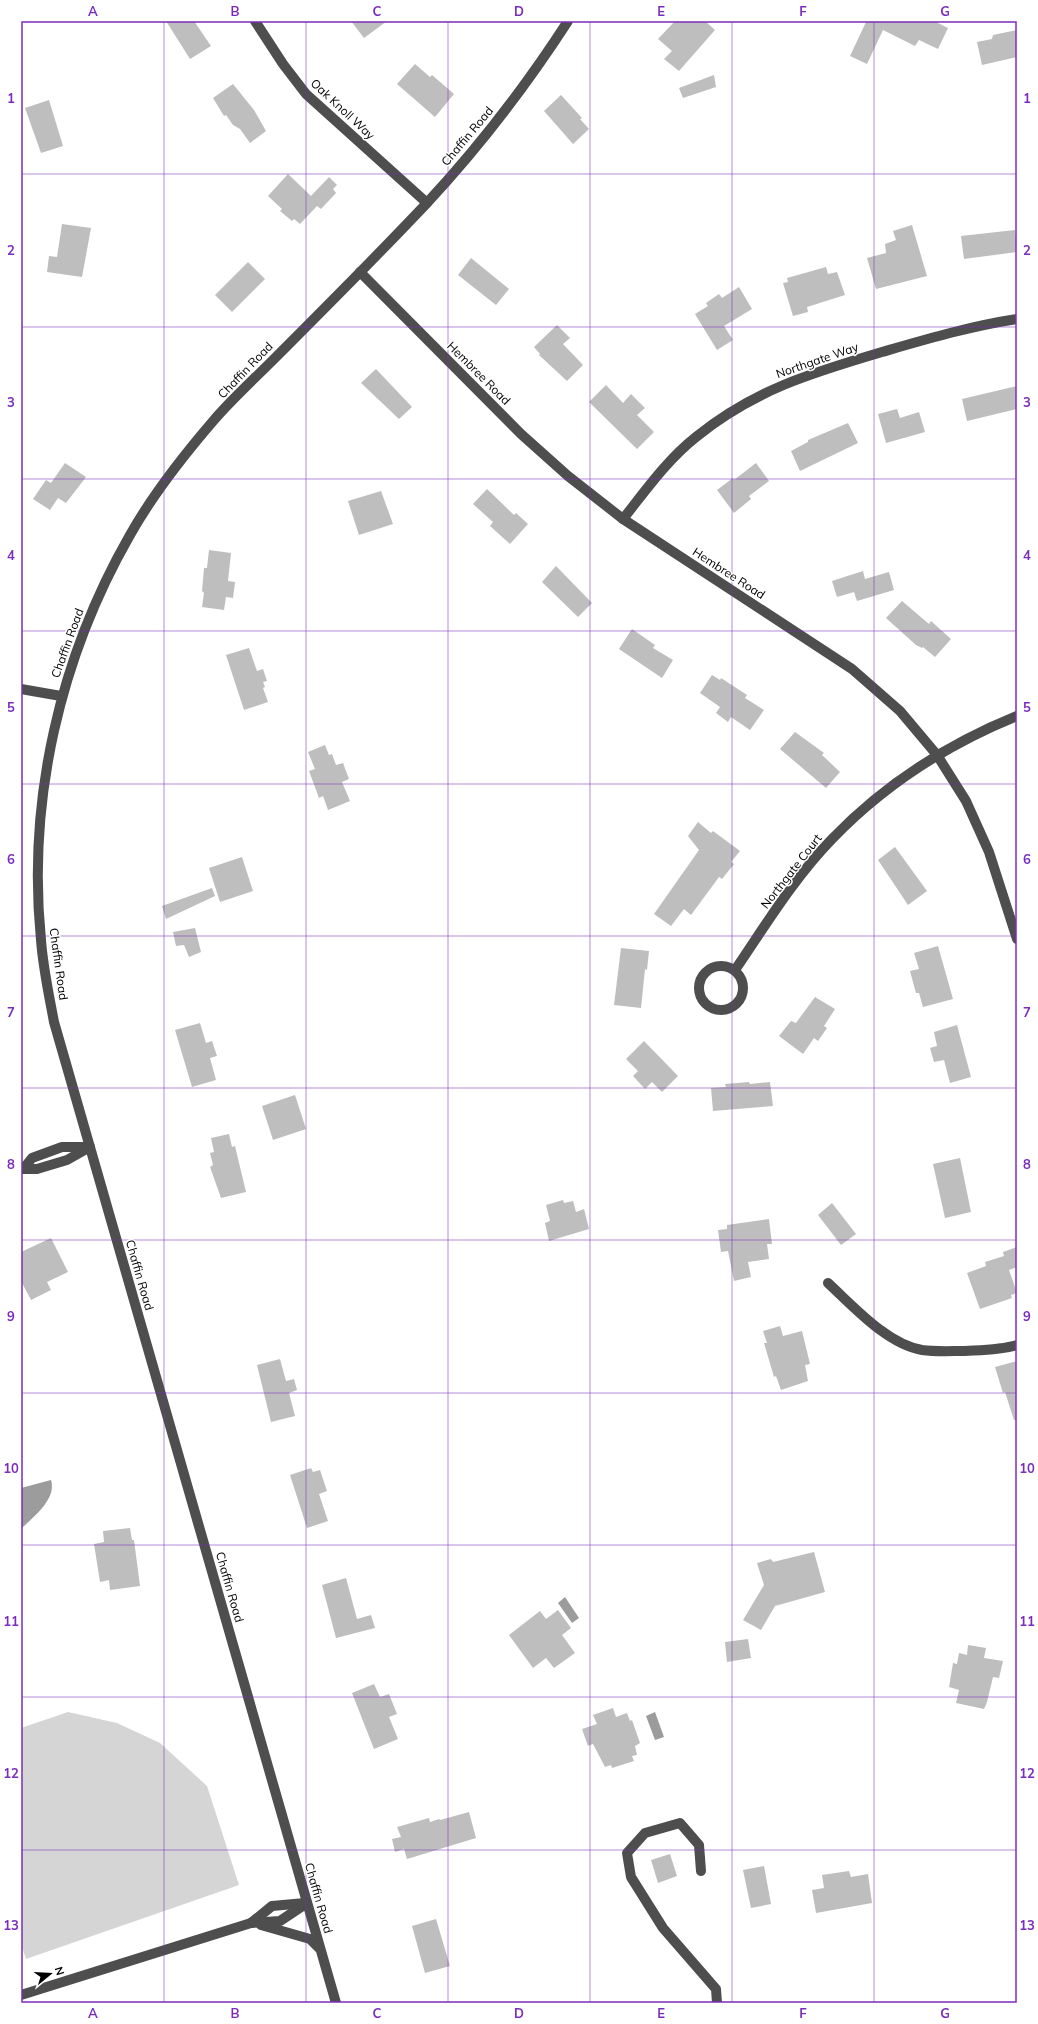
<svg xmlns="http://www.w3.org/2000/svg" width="1038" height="2024" viewBox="0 0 1038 2024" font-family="Mulish,sans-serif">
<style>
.green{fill:#d5d5d5}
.water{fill:#9c9c9c}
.building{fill:#bebebe}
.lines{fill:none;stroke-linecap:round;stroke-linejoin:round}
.minor{stroke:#4e4e4e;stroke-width:10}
.grid{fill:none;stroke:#7b2cbf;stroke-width:1;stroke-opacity:0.55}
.labels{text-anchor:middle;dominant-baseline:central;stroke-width:3;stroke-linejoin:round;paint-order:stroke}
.street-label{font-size:12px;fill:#000;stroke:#fff}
.neatline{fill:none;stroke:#7b2cbf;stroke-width:1.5}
.grid-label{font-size:13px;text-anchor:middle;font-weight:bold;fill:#7b2cbf}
</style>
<rect width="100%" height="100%" fill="#fff"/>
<path class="green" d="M68,1712l49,11 43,20 47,43 32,99 -213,74 -5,-15v-216z"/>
<g class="water">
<path d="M51,1480c6,19 -18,37 -30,49v-41z"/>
<path d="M565,1597l14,21 -7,5 -14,-20z"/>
<path d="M655,1712l9,25 -9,3 -9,-24z"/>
</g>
<g class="building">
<path d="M166,21h28l17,25 -21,13z"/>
<path d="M351,21h36l-23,17z"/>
<path d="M675,21h30l10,9 -36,41 -15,-12 8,-8 -14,-12z"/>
<path d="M863,21h71l14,7 -10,21 -19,-9 -4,6 -32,-16 -16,34 -17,-8 16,-34z"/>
<path d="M1017,30v27l-35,8 -5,-23 15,-3 1,-4z"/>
<path d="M415,64l15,13 2,-2 22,19 -19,23 -38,-33z"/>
<path d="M714,75l2,12 -33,11 -4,-10z"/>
<path d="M233,84l21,26 12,21 -16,12 -10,-14 -7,-4 -7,-10 -2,1 -11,-18z"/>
<path d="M561,95l21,23 -2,1 9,10 -16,15 -29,-33z"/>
<path d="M49,100l14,46 -22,7 -16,-45z"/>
<path d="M288,174l23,22 18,-19 8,8 -4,4 3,4 -15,16 -4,-3 -17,18 -6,-5 -2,2 -12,-10 2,-2 -14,-13z"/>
<path d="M62,224l29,4 -9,49 -35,-5 2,-16 8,1z"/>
<path d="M912,225l15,51 -51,13 -9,-31 19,-5 -1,-9 11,-4 -3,-9z"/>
<path d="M1015,230l2,22 -53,7 -3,-23z"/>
<path d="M471,258l38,31 -13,16 -38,-30z"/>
<path d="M248,262l17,17 -33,33 -17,-17z"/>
<path d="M826,267l2,7 9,-2 8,23 -38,12 1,5 -15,4 -10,-33 5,-1 -1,-4z"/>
<path d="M739,287l13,22 -28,17 9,14 -16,10 -22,-36 13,-8 -2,-3 13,-9 3,4z"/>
<path d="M557,325l13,13 -7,6 20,21 -16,16 -28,-26 1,-1 -6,-7z"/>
<path d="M376,369l36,38 -13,12 -38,-36z"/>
<path d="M606,385l17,18 8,-9 14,14 -8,7 17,17 -17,17 -48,-47z"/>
<path d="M1017,386v23l-50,12 -5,-22z"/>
<path d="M897,409l3,9 19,-6 6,20 -39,11 -8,-29z"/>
<path d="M848,423l10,20 -58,28 -9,-20 17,-9v-2z"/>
<path d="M65,463l21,14 -20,26 -8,-5 -8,12 -17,-11 13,-19 5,3z"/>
<path d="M756,463l13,18 -20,15 2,3 -17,14 -17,-23 16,-12 1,2z"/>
<path d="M487,489l27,26 2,-2 12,11 -18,20 -20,-18 3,-4 -20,-18z"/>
<path d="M381,491l12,33 -34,11 -11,-34z"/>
<path d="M209,550l22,3 -3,28 7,1 -2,16 -7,-1 -2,13 -22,-3 2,-14 -2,-2 2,-23h3z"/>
<path d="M556,566l36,37 -14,14 -36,-35z"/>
<path d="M863,571l2,8 24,-7 5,18 -37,11 -3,-9 -17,5 -5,-16z"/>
<path d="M902,601l27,23 2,-3 20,18 -16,18 -12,-10 -1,1 -6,-3 -30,-27z"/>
<path d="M632,629l23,16 -2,3 20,12 -11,18 -43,-29z"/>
<path d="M249,648l8,23 6,-2 4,12 -4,1 2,5 -2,1 5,14 -24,8 -18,-55z"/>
<path d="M712,675l8,5 1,-2 26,17 -2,3 19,12 -14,20 -19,-13 -3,5 -12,-9 4,-6 -20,-14z"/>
<path d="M795,732l29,21 -2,2 18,17 -14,16 -46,-39z"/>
<path d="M325,745l4,10 3,-1 4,11 7,-2 6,16 -7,3 8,19 -22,9 -5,-14 -4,2 -10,-27 6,-2 -7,-17z"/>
<path d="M698,822l13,11 2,-2 27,20 -9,11 3,2 -12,15 -3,-2 -28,38 -7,-6 -13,17 -17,-12 45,-64 -11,-14z"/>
<path d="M895,847l32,44 -19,14 -30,-45z"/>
<path d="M242,857l11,34 -33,11 -11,-34z"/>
<path d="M212,888l3,8 -49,23 -4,-13z"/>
<path d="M195,928l6,24 -12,5 -5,-12 -8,1 -3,-14z"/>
<path d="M938,946l15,53 -30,8 -4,-14h-3l-6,-22 9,-2 -5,-16z"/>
<path d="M621,948l28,3 -2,19 -2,-1 -4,39 -27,-3z"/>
<path d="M815,997l20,12 -11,17 3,2 -9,13 -4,-3 -11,16 -24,-18 12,-15 5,2z"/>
<path d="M200,1023l6,20 6,-2 5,15 -7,2 6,22 -24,7 -17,-57z"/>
<path d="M957,1025l14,52 -21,6 -6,-23 -10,2 -4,-14 7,-2 -3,-14z"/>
<path d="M644,1041l34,35 -16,16 -10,-10 -7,7 -12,-13 5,-5 -12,-12z"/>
<path d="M749,1082l1,2 20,-2 3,24 -60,5 -2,-23 15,-1 -1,-3z"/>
<path d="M295,1095l11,34 -33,11 -11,-34z"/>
<path d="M229,1134l3,13 3,-1 11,46 -25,6 -11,-31 3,-2 -3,-12 4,-1 -3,-14z"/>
<path d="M960,1158l11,54 -26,6 -12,-54z"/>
<path d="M563,1200l1,3 9,-2 3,11 8,-3 5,20 -40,12 -4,-18 5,-2 -4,-16z"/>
<path d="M832,1203l24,31 -15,11 -23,-30z"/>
<path d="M769,1219l3,25h-5l2,15 -21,3 3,15 -17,4 -6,-30 -7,1 -3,-22 9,-1v-4z"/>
<path d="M51,1238l17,34 -21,10 4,8 -20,10 -10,-19v-29z"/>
<path d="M1017,1247v20l-8,3 8,23 -6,2 1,3 -32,11 -13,-36 19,-7 -1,-4 19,-6 -1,-4z"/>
<path d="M780,1326l3,10 19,-5 8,33 -5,1 3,16 -27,9 -5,-14 -2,1 -10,-34h3l-4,-12z"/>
<path d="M280,1359l6,22 8,-2 3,11 -8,3 6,23 -24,6 -14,-57z"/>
<path d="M1017,1361v59h-3l-9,-28 -2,1 -8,-26z"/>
<path d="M311,1468l2,4 7,-2 7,21 -8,3 9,27 -21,7 -17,-53z"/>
<path d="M130,1528l2,12h2l6,46 -30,4 -1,-10 -9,2 -6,-38 10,-2 -1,-11z"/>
<path d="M814,1552l11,40 -50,14 -14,24 -18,-10 21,-35 -7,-22 14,-4 2,3z"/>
<path d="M346,1578l11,41 14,-4 4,13 -39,10 -14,-53z"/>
<path d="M558,1610l13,18 -9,7 13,18 -21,15 -8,-10 -13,10 -24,-33 31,-24 6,8z"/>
<path d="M748,1639l3,19 -24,4 -2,-20z"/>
<path d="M968,1645l18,3 -2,10 19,3 -4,17 -6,-1 -6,25 -3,7 -28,-6 3,-13 -10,-3 4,-24 4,1 2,-11 8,2z"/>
<path d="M374,1684l6,13 9,-3 8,20 -8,3 9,22 -24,10 -22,-56z"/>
<path d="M613,1708l3,9 11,-4 3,8 2,-1 8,23 -5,3 2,9 -5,1 2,5 -22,7 -1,-3 -6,2 -12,-23 -5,2 -6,-17 15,-5 -4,-9z"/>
<path d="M469,1812l7,26 -69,21 -3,-10 -9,3 -3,-13 9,-2 -4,-10 32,-9 1,4 9,-3 1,1z"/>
<path d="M670,1854l7,22 -19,7 -7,-23z"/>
<path d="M764,1866l7,38 -20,4 -8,-38z"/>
<path d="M849,1871l2,6 17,-3 4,29 -56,10 -4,-23 12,-2 -2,-13z"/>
<path d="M436,1919l14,47 -25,7 -13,-47z"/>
</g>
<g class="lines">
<g class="minor">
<path d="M255,21l28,43 23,30 121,109"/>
<path d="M360,272l161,162 47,42 55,43 229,150 48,42 37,44 29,46 23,51 28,87"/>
<path d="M623,519c23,-29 44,-59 73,-82 58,-47 115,-64 186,-85 45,-13 89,-26 135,-33"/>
<path d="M21,689l40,7"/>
<circle cx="721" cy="988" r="22"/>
<path d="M735,970c30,-44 59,-92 97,-131 52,-54 116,-95 185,-123"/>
<path d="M24,1168l8,-10 30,-11h27"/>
<path d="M21,1169h16l30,-9 23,-13"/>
<path d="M828,1283c26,24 59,61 94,67 14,2 29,1 43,1 18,-1 35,-1 52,-6"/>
<path d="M701,1871l-2,-26 -19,-22 -35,10 -18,20 4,24 32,51 53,61 1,14"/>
<path d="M251,1923l21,-17 33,-3"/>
<path d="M261,1925l49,14 9,9"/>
<path d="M21,1995l230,-72 29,-2 27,-18"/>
<path d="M336,2003l-282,-981c-5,-27 -11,-54 -13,-82 -14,-140 19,-283 89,-405 23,-41 53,-79 84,-115 18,-21 39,-40 58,-59 52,-52 104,-104 154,-157 53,-57 100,-118 142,-183"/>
</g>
</g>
<path class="grid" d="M164,21v1982M306,21v1982M448,21v1982M590,21v1982M732,21v1982M874,21v1982M21,174h996M21,327h996M21,479h996M21,631h996M21,784h996M21,936h996M21,1088h996M21,1240h996M21,1393h996M21,1545h996M21,1697h996M21,1850h996"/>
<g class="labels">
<g class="street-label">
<text transform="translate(343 109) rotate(43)">Oak Knoll Way</text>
<text transform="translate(467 136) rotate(-50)">Chaffin Road</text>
<text transform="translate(817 360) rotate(-19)">Northgate Way</text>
<text transform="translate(245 370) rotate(-46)">Chaffin Road</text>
<text transform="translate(479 373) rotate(45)">Hembree Road</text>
<text transform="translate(729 573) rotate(33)">Hembree Road</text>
<text transform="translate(67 643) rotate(-70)">Chaffin Road</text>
<text transform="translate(791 871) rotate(-52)">Northgate Court</text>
<text transform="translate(59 964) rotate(82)">Chaffin Road</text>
<text transform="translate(140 1275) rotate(74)">Chaffin Road</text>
<text transform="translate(230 1587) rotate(74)">Chaffin Road</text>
<text transform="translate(319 1898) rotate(74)">Chaffin Road</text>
</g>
</g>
<rect width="1038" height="2024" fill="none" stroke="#ffffff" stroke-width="44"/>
<g transform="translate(50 1974) rotate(72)" stroke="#ffffff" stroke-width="3" paint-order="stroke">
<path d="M0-3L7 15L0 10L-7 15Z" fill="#000000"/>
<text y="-6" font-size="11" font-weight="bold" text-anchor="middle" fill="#000000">N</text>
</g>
<rect x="22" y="22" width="994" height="1980" class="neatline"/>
<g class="grid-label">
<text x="93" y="16">A</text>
<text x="235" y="16">B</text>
<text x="377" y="16">C</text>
<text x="519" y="16">D</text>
<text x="661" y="16">E</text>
<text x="803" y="16">F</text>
<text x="945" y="16">G</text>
<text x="11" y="103">1</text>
<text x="1027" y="103">1</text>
<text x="11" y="255">2</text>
<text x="1027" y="255">2</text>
<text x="11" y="407">3</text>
<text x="1027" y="407">3</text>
<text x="11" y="560">4</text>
<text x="1027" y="560">4</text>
<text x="11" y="712">5</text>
<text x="1027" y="712">5</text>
<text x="11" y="864">6</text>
<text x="1027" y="864">6</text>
<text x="11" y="1017">7</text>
<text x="1027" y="1017">7</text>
<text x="11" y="1169">8</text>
<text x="1027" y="1169">8</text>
<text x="11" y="1321">9</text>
<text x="1027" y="1321">9</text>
<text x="11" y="1473">10</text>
<text x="1027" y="1473">10</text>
<text x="11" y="1626">11</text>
<text x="1027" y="1626">11</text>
<text x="11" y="1778">12</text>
<text x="1027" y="1778">12</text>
<text x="11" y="1930">13</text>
<text x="1027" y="1930">13</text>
<text x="93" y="2018">A</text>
<text x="235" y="2018">B</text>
<text x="377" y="2018">C</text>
<text x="519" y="2018">D</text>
<text x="661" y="2018">E</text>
<text x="803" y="2018">F</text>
<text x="945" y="2018">G</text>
</g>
</svg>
